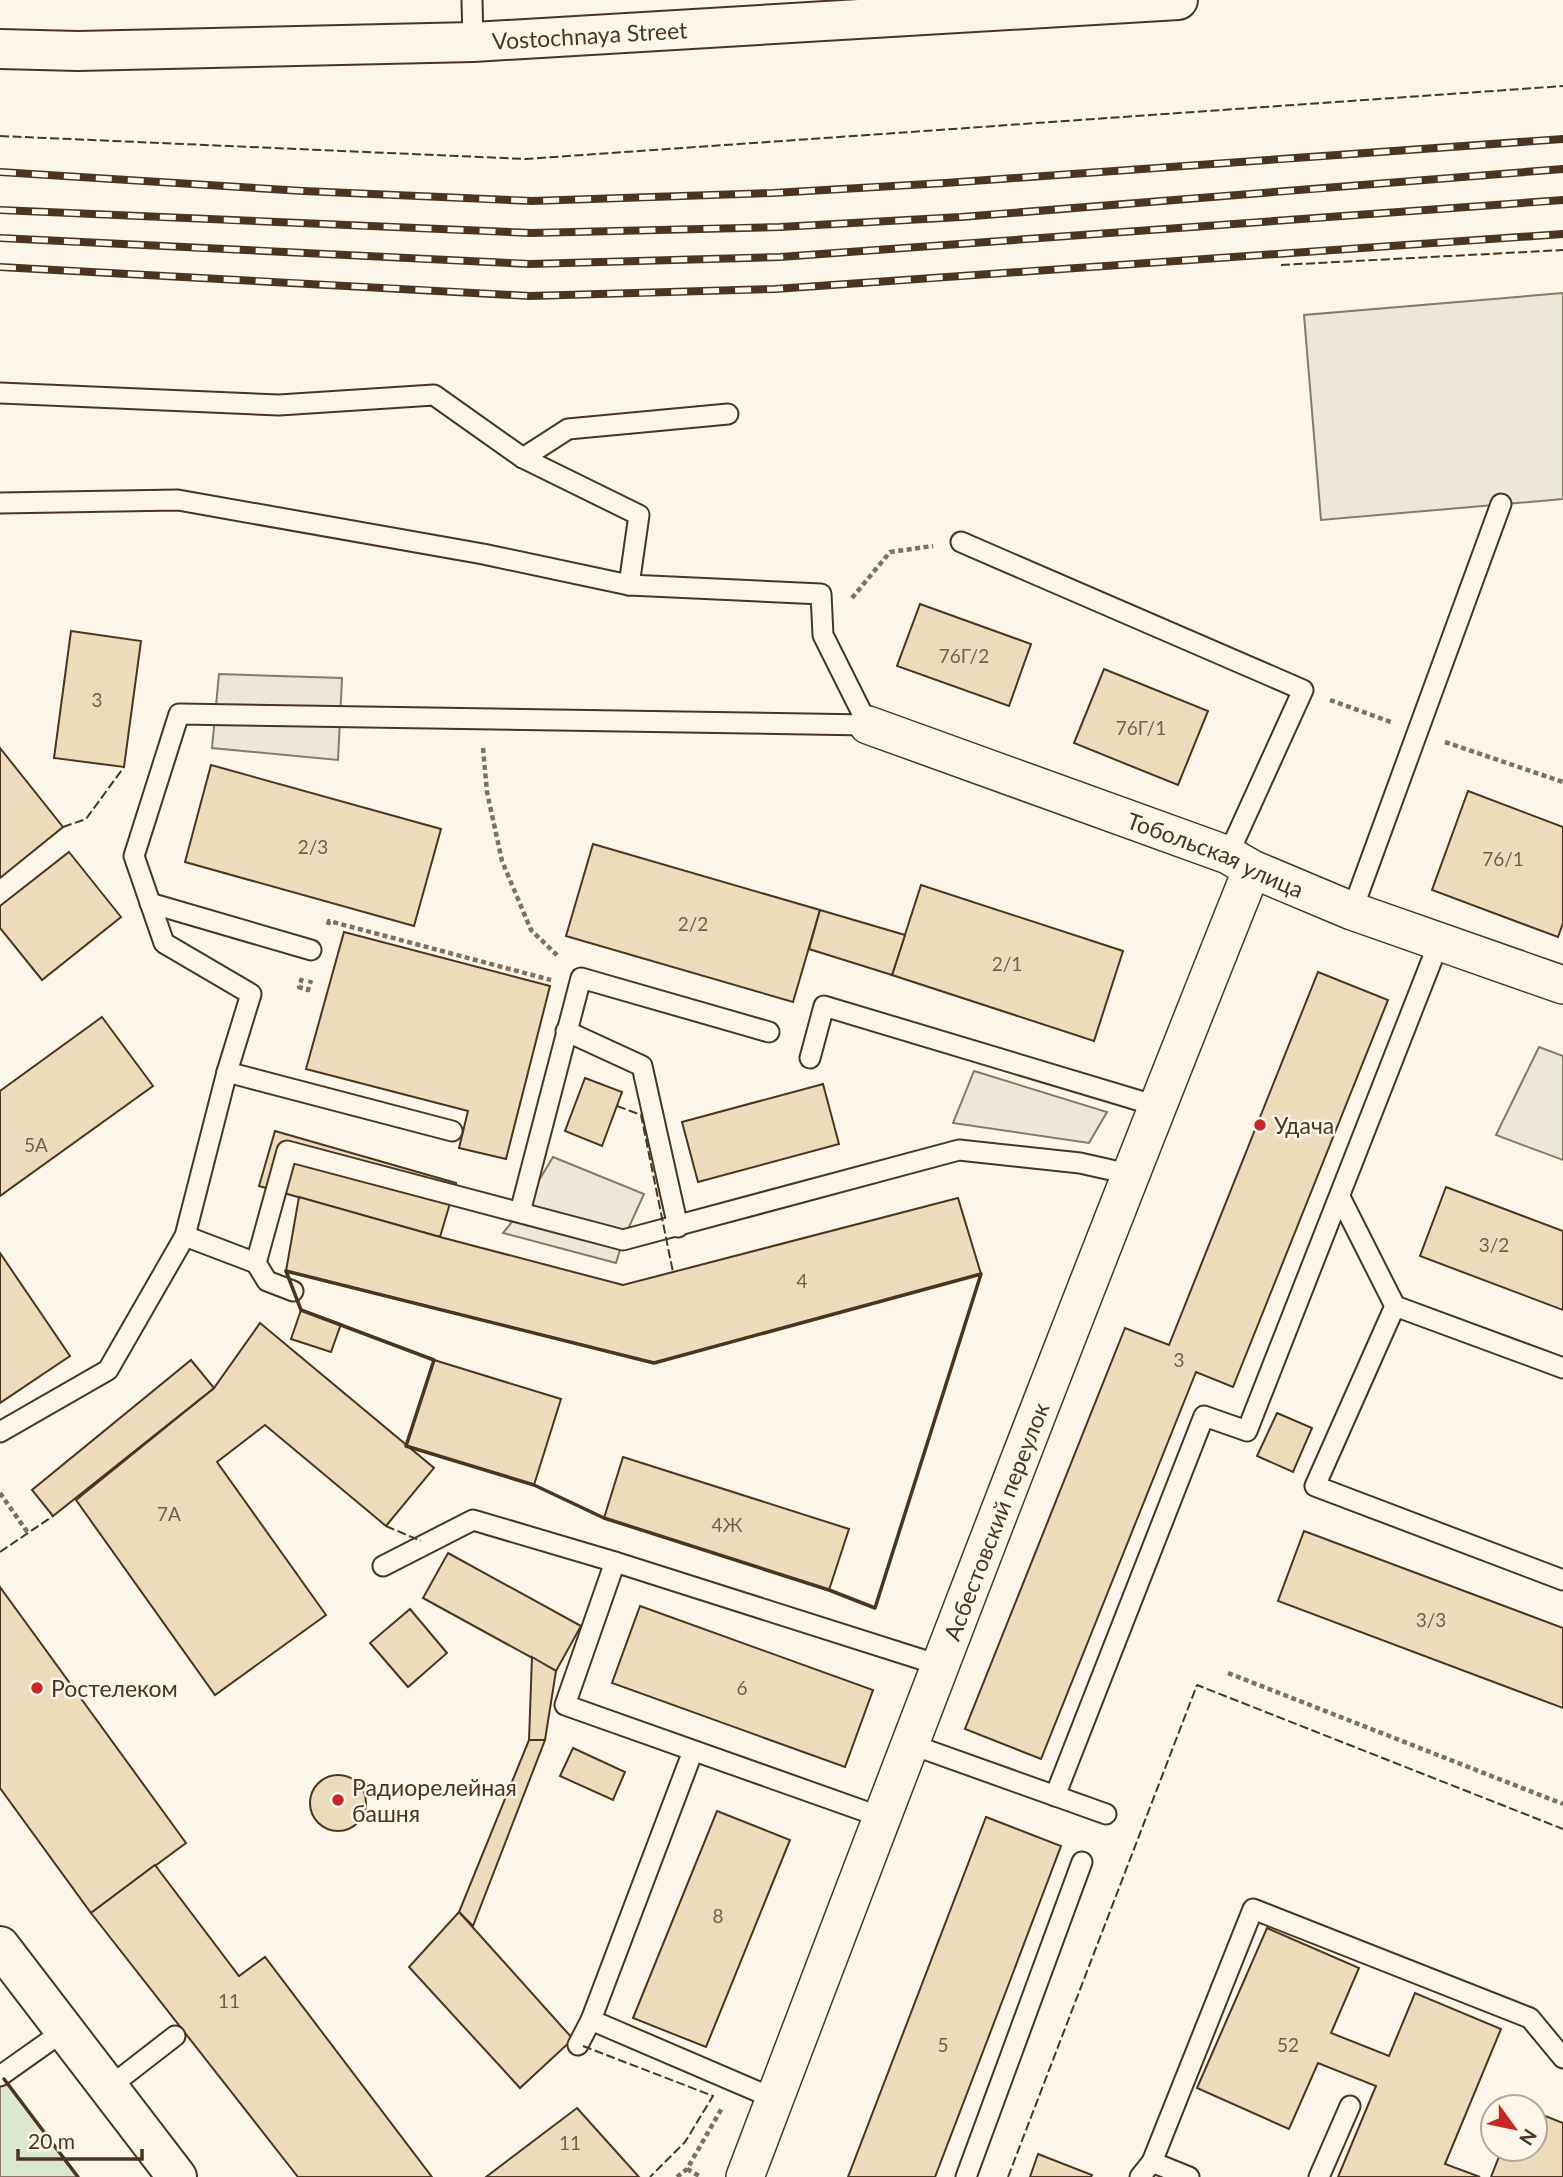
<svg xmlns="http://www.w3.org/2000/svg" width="1563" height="2177" viewBox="0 0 1563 2177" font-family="Lato,sans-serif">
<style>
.green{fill:#dce7d0;stroke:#887966;stroke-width:2}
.parking{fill:#ede7d9;stroke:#887966;stroke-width:2}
.building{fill:#ecdcbc;stroke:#4a3520;stroke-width:2}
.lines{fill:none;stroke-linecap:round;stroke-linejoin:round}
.lane-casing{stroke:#4a3520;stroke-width:23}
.street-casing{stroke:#4a3520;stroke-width:40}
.primary-casing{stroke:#4a3520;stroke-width:42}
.path{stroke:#7f6f5c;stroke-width:4.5;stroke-dasharray:5 3.5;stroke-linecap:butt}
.lane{stroke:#fbf6e9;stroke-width:19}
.street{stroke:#fbf6e9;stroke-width:37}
.primary{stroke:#fbf6e9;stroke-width:38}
.rail-casing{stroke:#4a3520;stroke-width:8}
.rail{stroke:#fbf6e9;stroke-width:5;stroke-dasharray:16;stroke-linecap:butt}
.fence{stroke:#4a3520;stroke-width:2;stroke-dasharray:9 3.5;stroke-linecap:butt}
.wall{stroke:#4a3520;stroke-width:3.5}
.poi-dot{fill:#c62828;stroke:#fbf6e9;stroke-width:2.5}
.labels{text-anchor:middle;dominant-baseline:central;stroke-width:5;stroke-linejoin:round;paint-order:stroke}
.number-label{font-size:19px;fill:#725f47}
.street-label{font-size:23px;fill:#4a3520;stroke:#fbf6e9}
.poi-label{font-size:23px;fill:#4a3520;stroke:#fbf6e9;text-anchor:start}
</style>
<rect width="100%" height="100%" fill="#fbf6e9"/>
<path class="green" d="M0,2074l78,103h-78z"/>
<g class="parking">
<path d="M1563,293v206l-242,21 -17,-205z"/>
<path d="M219,674l123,4 -4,82 -126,-12z"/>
<path d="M1539,1047l24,9v104l-67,-25z"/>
<path d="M974,1071l133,41 -18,31 -136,-20z"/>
<path d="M553,1157l91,37 -21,46 -7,23 -113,-30 17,-21z"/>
</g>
<g class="building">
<path d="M920,604l111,40 -22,62 -112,-40z"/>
<path d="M71,631l70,10 -17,126 -70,-9z"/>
<path d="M1104,669l104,42 -30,74 -104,-42z"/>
<path d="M0,748l63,79 -63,51z"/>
<path d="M211,765l230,64 -27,97 -229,-64z"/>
<path d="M1468,791l95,36v96l-5,14 -126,-47z"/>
<path d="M593,844l227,66 -27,92 -227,-66z"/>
<path d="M69,852l52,65 -79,63 -42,-52v-22z"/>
<path d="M921,885l202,66 -29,90 -202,-66z"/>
<path d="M820,910l85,25 -13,40 -83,-26z"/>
<path d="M344,932l206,54 -44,173 -47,-11 9,-37 -162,-42z"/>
<path d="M1318,972l70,28 -155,387 -37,-15 -155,387 -76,-30 160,-401 44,17z"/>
<path d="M102,1017l51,69 -153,110v-105z"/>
<path d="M585,1078l37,14 -20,54 -37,-15z"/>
<path d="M823,1084l16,60 -141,38 -16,-60z"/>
<path d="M275,1131l181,52 -16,54 -181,-51z"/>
<path d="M1446,1187l117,44v79l-143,-54z"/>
<path d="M299,1197l141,40 183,48 335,-87 23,76 -327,89 -368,-92z"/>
<path d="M0,1253l70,103 -70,47z"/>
<path d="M301,1310l40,14 -10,28 -40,-13z"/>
<path d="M260,1323l174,145 -48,58 -121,-101 -48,37 109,153 -111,80 -139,-195 138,-112z"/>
<path d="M191,1360l23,28 -161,128 -21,-26z"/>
<path d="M434,1360l127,39 -27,86 -128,-39z"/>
<path d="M1277,1413l35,15 -19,44 -36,-16z"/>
<path d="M623,1457l226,72 -20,61 -225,-72z"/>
<path d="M1304,1531l259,97v80l-285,-107z"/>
<path d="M448,1553l133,73 -25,45 -133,-73z"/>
<path d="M0,1587l186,256 -95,70 -91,-125z"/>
<path d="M640,1606l233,84 -28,77 -233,-84z"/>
<path d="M410,1609l37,44 -39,34 -38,-44z"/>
<path d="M532,1657l24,14 -11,69h-16z"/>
<path d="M529,1740h16l-72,186 -14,-14z"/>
<path d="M573,1748l52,24 -12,28 -53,-24z"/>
<circle cx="338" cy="1803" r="28"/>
<path d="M717,1811l73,29 -84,207 -73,-29z"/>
<path d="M986,1817l75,29 -56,148 -70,183h-87z"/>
<path d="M155,1865l84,111 26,-19 167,220h-134l-207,-264z"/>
<path d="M459,1912l114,127 -53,49 -111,-121z"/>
<path d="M1267,1928l92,40 -28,65 58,23 26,-63 86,36 -56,135 35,13h-142l38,-91 -58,-23 -29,66 -92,-41z"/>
<path d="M577,2108l62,69h-153z"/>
<path d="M1535,2112l28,11v54h-72l11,-28h33z"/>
<path d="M1038,2154l54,21 -1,2h-61z"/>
</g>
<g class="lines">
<g class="lane-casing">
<g id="lane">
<path d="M472,0l1,42"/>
<path d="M0,393l279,12 155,-10 89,63 116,57 -10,70 192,9 2,41 45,90 -689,-11 -45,142 30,87 87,51 -24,78 -42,164 -77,134 -108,62"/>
<path d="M523,458l45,-29 160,-15"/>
<path d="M0,503l178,-3 305,54 146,31"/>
<path d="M961,542l342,148 -75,165"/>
<path d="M150,903l161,47"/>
<path d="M1352,911l149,-407"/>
<path d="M566,1031l76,35 36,161"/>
<path d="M810,1058l14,-52 333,100"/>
<path d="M227,1072l225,59"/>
<path d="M1340,1197l55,109 168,62"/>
<path d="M520,1212l61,-234 188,54"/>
<path d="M185,1236l71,27 31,-112 336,89 336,-90 121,13 49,11"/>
<path d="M256,1263l11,18 26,10"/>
<path d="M1395,1306l-80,180 248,94"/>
<path d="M615,1562l-50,143 316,112"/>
<path d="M383,1566l90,-46 142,42 324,103"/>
<path d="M910,1744l196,70"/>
<path d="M693,1751l-102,269 184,79"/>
<path d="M1055,1796l149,-380 43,15 192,-489"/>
<path d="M578,2045l13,-25"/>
<path d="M0,2076l65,-46"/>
<path d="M108,2088l67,-52"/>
<path d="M1152,2162l101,-253 277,109 33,40"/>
<path d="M966,2177l116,-315"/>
<path d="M1140,2177l12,-15 37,15"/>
<path d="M1319,2177l31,-71"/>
</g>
</g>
<g class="street-casing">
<g id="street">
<path id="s1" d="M868,725l360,130 24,14 100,42 211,74"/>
<path id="s2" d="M745,2177c166,-437 333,-874 507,-1308"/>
</g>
</g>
<g class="primary-casing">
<g id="primary">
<path id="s3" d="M0,49l78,2 395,-9 705,-42"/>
<path d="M0,1946l177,231"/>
</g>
</g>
<g class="path">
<path d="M852,598l38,-46 43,-6"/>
<path d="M1330,700l61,22"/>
<path d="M1445,742l118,40"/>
<path d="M483,748l4,44 15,69 29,69 28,27"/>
<path d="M328,925l1,-4 222,59"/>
<path d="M302,978l-3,9 9,3 3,-10"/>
<path d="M0,1493l28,40"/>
<path d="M1228,1673l335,131"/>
<path d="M687,2169l14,8"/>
<path d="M677,2177l10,-8 35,-61"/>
</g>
<use href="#lane" class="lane"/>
<use href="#street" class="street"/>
<use href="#primary" class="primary"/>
<g class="rail-casing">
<g id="rail">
<path d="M0,172l303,19 229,10 241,-8 172,-10 618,-44"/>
<path d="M0,210l531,23 249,-6 181,-10 602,-48"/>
<path d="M0,238l530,26 250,-7 783,-57"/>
<path d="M0,267l530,29 245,-7 788,-55"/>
</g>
</g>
<use href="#rail" class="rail"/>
<g class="fence">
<path d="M0,136l526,23 1037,-73"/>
<path d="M1281,265l282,-15"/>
<path d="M63,827l23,-8 38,-52"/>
<path d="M617,1106l24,9 32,157"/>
<path d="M386,1526l35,15"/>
<path d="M0,1552l53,-36"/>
<path d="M583,2046l130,50 -28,46 -35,35"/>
<path d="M1008,2177l189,-492 366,144"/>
</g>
<g class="wall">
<path d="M286,1271l368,92 327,-89 -106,334 -46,-18 -225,-72 -70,-33 -128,-39 28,-86 -133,-50z"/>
<path d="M4,2079l74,98"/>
</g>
</g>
<g class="poi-dot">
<circle cx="1260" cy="1125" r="7"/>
<circle cx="37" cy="1688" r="7"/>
<circle cx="338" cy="1800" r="7"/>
</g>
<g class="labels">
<g class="number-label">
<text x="964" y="655">76Г/2</text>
<text x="97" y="699">3</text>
<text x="1141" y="727">76Г/1</text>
<text x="313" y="846">2/3</text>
<text x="1503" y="858">76/1</text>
<text x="693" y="923">2/2</text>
<text x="1007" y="963">2/1</text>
<text x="36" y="1144">5А</text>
<text x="1494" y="1244">3/2</text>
<text x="802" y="1280">4</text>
<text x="1179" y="1359">3</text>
<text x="169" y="1513">7А</text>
<text x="727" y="1524">4Ж</text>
<text x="1431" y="1619">3/3</text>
<text x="742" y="1687">6</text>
<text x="718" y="1915">8</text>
<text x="229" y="2000">11</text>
<text x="943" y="2044">5</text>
<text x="1288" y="2044">52</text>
<text x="570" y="2142">11</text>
</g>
<g class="street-label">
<text stroke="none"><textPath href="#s3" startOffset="590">Vostochnaya Street</textPath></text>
<text stroke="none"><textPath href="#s1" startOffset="371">Тобольская улица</textPath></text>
<text stroke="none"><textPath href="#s2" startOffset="702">Асбестовский переулок</textPath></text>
</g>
<g class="poi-label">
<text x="1274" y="1125">Удача</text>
<text x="51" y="1688">Ростелеком</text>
<text x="352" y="1787">Радиорелейная<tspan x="352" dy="26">башня</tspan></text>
</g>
</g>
<g transform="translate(1514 2128) rotate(123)"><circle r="33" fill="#fbf6e9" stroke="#b4a999" stroke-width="2"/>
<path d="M0-5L12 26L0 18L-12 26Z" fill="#c62828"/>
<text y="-10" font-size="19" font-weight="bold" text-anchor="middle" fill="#4a3520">N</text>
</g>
<path d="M18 2149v10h124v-10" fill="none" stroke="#4a3520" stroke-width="3.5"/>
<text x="28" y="2149" font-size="21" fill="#4a3520" stroke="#fbf6e9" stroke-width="5" paint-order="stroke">20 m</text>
</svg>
